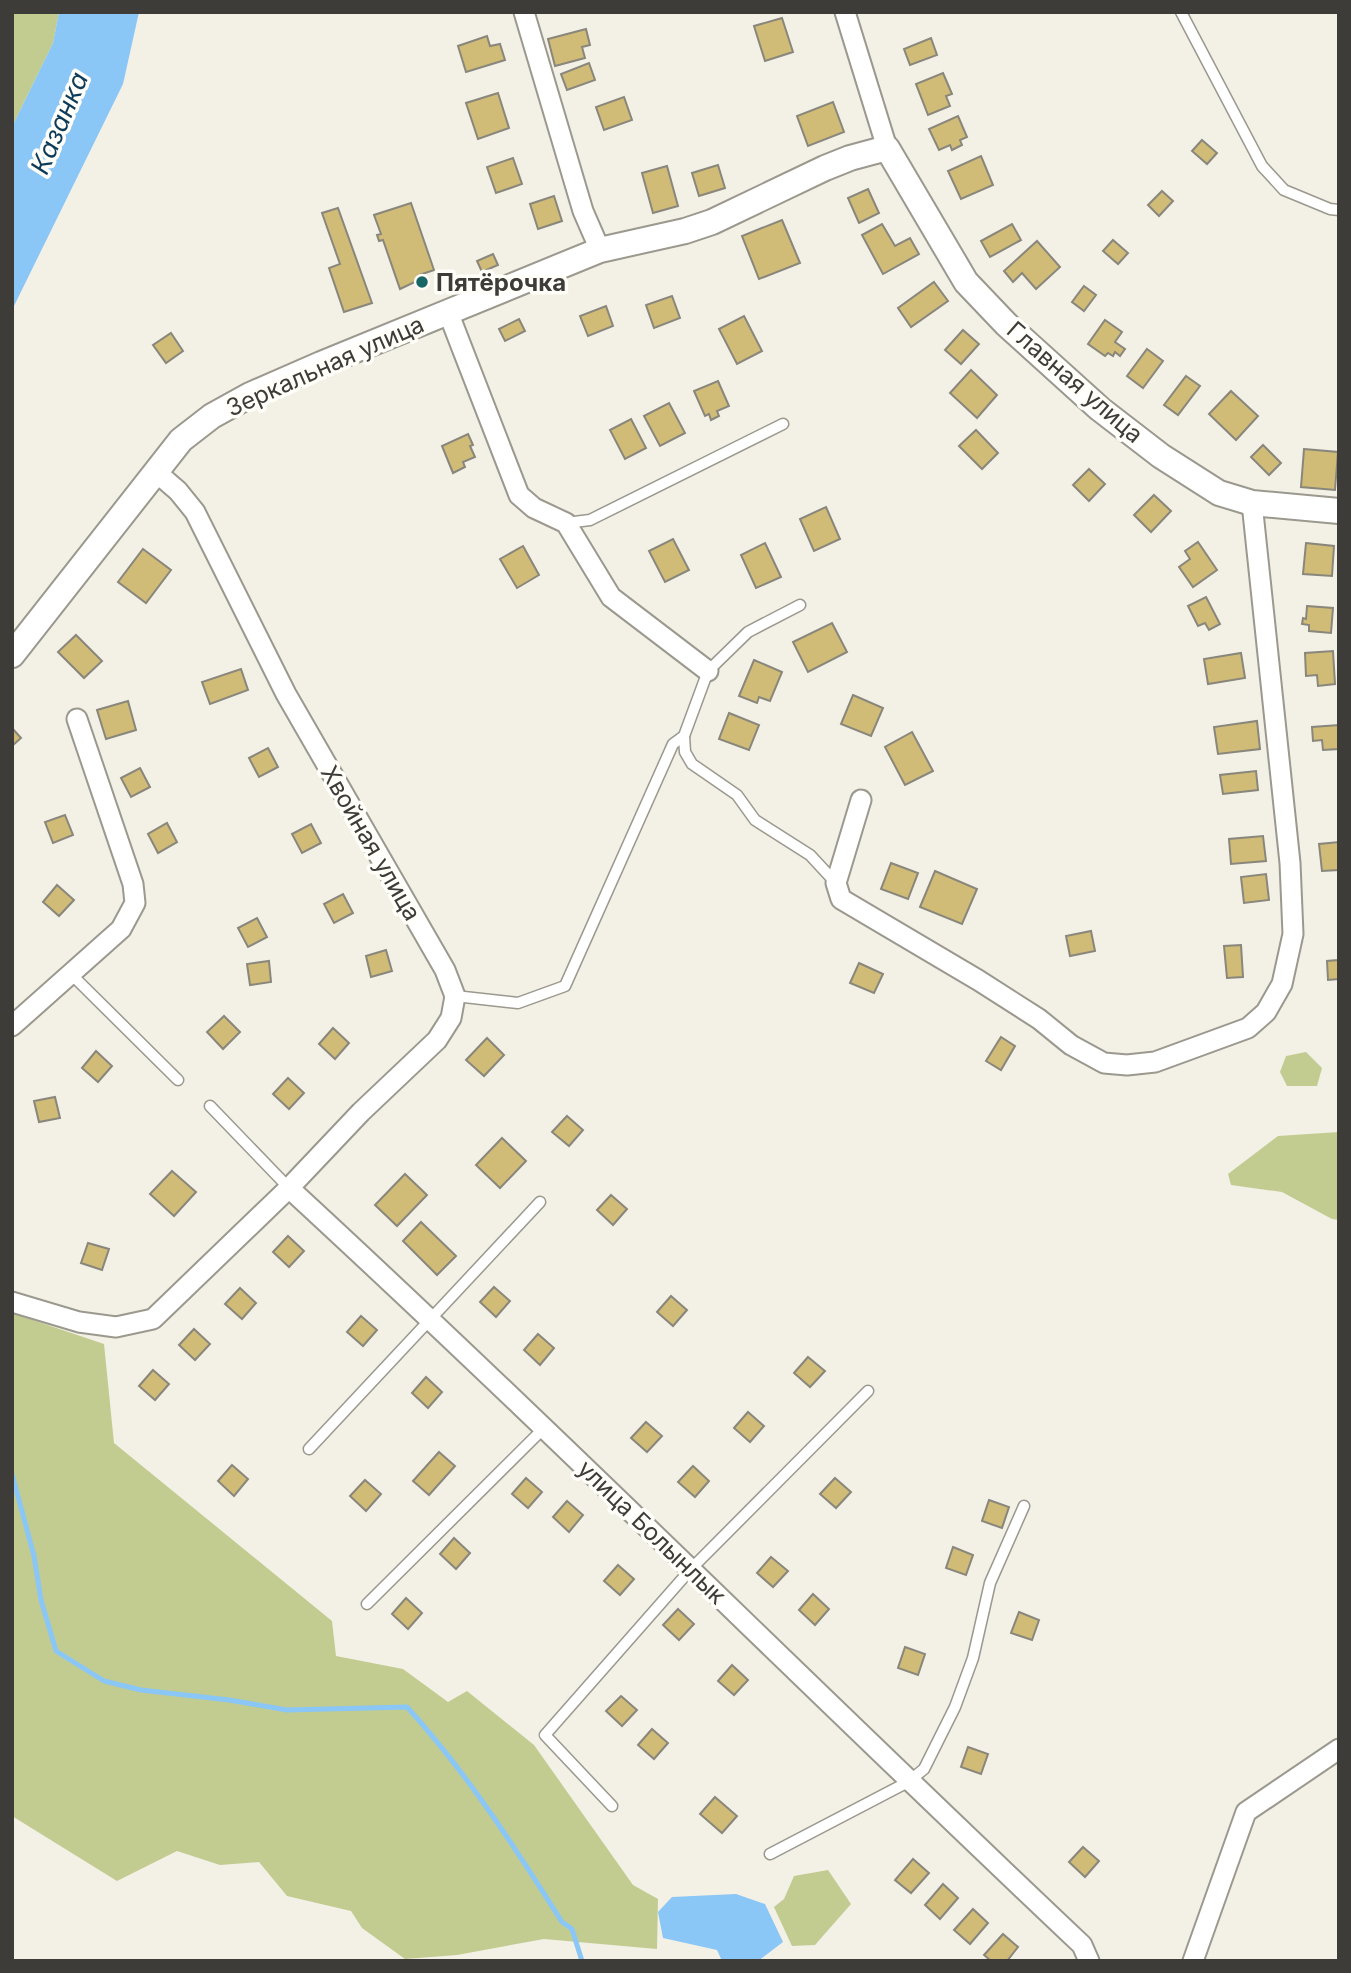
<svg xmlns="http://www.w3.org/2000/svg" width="1351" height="1973" viewBox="0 0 1351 1973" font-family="Inter,sans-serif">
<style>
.green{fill:#c2cc91}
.water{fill:#8ac6f6}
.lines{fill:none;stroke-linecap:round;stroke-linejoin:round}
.stream{stroke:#8ac6f6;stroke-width:5}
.building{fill:#d0bc77;stroke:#89867c;stroke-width:2}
.service-casing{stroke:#9b988e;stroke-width:13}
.minor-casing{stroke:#9b988e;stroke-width:23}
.tertiary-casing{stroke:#9b988e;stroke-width:28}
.service{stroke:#fff;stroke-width:10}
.minor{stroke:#fff;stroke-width:19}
.tertiary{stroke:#fff;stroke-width:24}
.poi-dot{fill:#186767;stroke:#fffef9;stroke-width:2.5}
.labels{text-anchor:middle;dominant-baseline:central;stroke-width:7;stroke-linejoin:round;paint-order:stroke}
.poi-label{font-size:24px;font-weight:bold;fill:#3e3c38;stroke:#fffef9;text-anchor:start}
.street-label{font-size:24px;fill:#3e3c38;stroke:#fffef9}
.water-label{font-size:26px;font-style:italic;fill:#0d3c5b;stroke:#fffef9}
</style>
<rect width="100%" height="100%" fill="#f3f0e6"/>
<g class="green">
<path d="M12,12h47l-6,31 -41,84z"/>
<path d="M1306,1052l16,16 -5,18h-30l-7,-14 6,-16z"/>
<path d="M1339,1132v88l-7,-1 -50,-27 -51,-7 -3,-11 50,-38z"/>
<path d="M12,1313l92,31 10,99 218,178 4,35 67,13 45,33 19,-11 67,54 99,140 25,14 -1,50 -113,-10 -87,16 -52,4 -43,-31 -11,-17 -64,-15 -28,-34 -39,3 -43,-14 -60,30 -105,-65z"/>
<path d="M828,1870l23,34 -36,41 -23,1 -18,-39 10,-8 10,-23z"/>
</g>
<g class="water">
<path d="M59,12h80l-16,72 -111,226v-183l41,-84z"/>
<path d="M736,1894l29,10 18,38 -25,19h-36l-5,-11 -54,-12 -5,-26 14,-15z"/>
</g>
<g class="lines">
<path class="stream" d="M12,1474l22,82 7,44 15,51 48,30 37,9 88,10 58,10 120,-3c60,66 107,139 155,215l10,7 10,32"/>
</g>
<g class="building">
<path d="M782,18l11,34 -28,9 -11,-35z"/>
<path d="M586,29l4,16 -8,2 3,11 -30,8 -7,-27z"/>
<path d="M487,36l3,10 10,-2 5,16 -39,12 -8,-26z"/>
<path d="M931,38l6,17 -27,10 -6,-16z"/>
<path d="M589,63l6,17 -28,10 -6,-16z"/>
<path d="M943,73l9,21 -6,2 4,10 -22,9 -12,-31z"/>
<path d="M498,93l11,35 -31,11 -12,-36z"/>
<path d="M624,97l8,23 -28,10 -8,-23z"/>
<path d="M833,102l11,30 -36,14 -11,-30z"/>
<path d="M958,116l9,21 -7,3 2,5 -10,5 -2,-5 -11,5 -10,-21z"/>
<path d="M1202,140l15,13 -10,11 -15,-13z"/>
<path d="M981,156l12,29 -32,14 -13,-28z"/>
<path d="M513,158l9,26 -26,9 -9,-26z"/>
<path d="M718,165l7,23 -26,8 -7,-23z"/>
<path d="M667,166l11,40 -25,7 -11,-40z"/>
<path d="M868,189l11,24 -20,10 -11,-25z"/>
<path d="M1162,191l11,10 -14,15 -11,-11z"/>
<path d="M554,196l8,25 -24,8 -8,-25z"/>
<path d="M411,203l23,67 -15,5 2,4 -21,10 -17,-49 -4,1 -2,-6 4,-1 -7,-19z"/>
<path d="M338,208l34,95 -28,9 -15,-44 11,-4 -18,-51z"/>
<path d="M782,220l18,43 -41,16 -17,-43z"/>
<path d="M882,224l13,22 15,-8 9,16 -36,20 -21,-39z"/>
<path d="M1012,224l9,16 -31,17 -9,-16z"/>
<path d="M1113,240l15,13 -10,11 -15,-13z"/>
<path d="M1037,241l23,26 -24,22 -14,-16 -9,9 -9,-11z"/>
<path d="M493,254l5,11 -16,7 -5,-11z"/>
<path d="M934,282l14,19 -37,26 -13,-19z"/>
<path d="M1084,286l12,9 -12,16 -12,-9z"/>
<path d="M672,296l8,22 -26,10 -8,-23z"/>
<path d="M606,306l7,20 -25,10 -8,-20z"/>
<path d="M744,316l18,35 -25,13 -18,-35z"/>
<path d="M519,319l6,12 -20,10 -6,-12z"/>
<path d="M1105,320l17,12 -7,10 10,7 -5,7 -5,-4 -2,4 -5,-3 -3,3 -17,-12z"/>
<path d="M963,330l16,14 -18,20 -16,-14z"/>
<path d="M171,333l12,18 -17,12 -13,-18z"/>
<path d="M1147,349l16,12 -20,27 -16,-12z"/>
<path d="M971,370l26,25 -20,23 -27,-25z"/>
<path d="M1186,376l14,10 -22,29 -14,-10z"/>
<path d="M718,381l11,25 -12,5 2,5 -8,4 -2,-6 -4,2 -11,-25z"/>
<path d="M1231,391l27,25 -22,24 -27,-26z"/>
<path d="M669,403l16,30 -25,13 -16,-30z"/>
<path d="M631,419l15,29 -21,11 -15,-29z"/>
<path d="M976,430l22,23 -16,16 -23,-23z"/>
<path d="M468,434l5,11 -3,1 5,11 -12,5 2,5 -12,6 -11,-27z"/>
<path d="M1263,445l18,18 -12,12 -18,-18z"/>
<path d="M1304,449l34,3 -3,38 -34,-3z"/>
<path d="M1089,469l16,15 -16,17 -16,-16z"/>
<path d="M1154,495l17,16 -20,21 -17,-17z"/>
<path d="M826,507l14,32 -26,12 -14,-32z"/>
<path d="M673,539l16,31 -24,12 -16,-31z"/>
<path d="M1198,542l19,28 -24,17 -14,-20 11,-8 -5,-8z"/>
<path d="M765,543l16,34 -25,11 -15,-33z"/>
<path d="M1306,543l28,3 -2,30 -29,-2z"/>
<path d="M523,546l16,29 -22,13 -17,-29z"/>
<path d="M143,549l28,21 -25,33 -28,-21z"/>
<path d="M1206,597l14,27 -11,6 -4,-7 -7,3 -10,-20z"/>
<path d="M1307,606l26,2 -2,25 -22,-2v-6l-7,-1 1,-6 3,1z"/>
<path d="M832,623l15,29 -39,20 -15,-30z"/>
<path d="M76,635l26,26 -18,17 -26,-26z"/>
<path d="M1333,651l2,33 -17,2 -1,-11 -11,1 -1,-23z"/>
<path d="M1241,653l4,25 -37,6 -4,-25z"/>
<path d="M754,660l28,12 -12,29 -11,-4 -2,6 -18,-7z"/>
<path d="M241,669l7,21 -38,14 -8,-22z"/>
<path d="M853,695l30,13 -12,28 -30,-12z"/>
<path d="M128,701l8,29 -30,9 -9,-29z"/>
<path d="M729,713l30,12 -10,25 -30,-11z"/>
<path d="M1257,721l3,28 -42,5 -4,-27z"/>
<path d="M1339,725v24l-16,1 -1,-10 -9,1 -1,-14z"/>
<path d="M12,728l9,10 -9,8z"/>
<path d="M912,732l21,39 -28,14 -20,-38z"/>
<path d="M268,748l10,19 -19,10 -10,-19z"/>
<path d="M140,768l10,19 -19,10 -10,-19z"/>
<path d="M1256,771l2,19 -35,4 -3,-19z"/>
<path d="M65,815l8,20 -20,8 -8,-21z"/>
<path d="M167,823l10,19 -19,11 -10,-19z"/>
<path d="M311,824l10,19 -19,10 -10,-19z"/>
<path d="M1263,836l3,25 -35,3 -2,-25z"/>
<path d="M1339,842v28l-17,1 -3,-27z"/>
<path d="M891,863l27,10 -10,26 -27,-10z"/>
<path d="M935,871l42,18 -15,35 -42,-17z"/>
<path d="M1266,874l3,26 -25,3 -3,-26z"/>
<path d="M57,885l17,15 -15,16 -16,-14z"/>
<path d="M343,894l10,19 -19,10 -10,-19z"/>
<path d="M257,918l10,19 -19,10 -10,-19z"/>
<path d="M1091,931l4,20 -25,5 -4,-20z"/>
<path d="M1241,945l2,32 -16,1 -3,-32z"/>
<path d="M386,950l6,21 -21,6 -5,-21z"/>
<path d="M1338,953h1v26l-11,1 -1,-19 11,-1z"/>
<path d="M269,961l2,21 -21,3 -3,-21z"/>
<path d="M859,963l24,11 -9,19 -24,-10z"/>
<path d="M224,1016l16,16 -17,17 -16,-17z"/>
<path d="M333,1028l16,15 -14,16 -16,-15z"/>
<path d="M1001,1037l14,9 -14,24 -15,-9z"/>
<path d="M487,1038l17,17 -20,21 -18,-16z"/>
<path d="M96,1051l16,15 -14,16 -16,-14z"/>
<path d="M288,1078l16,15 -15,16 -16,-15z"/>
<path d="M55,1097l5,21 -21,4 -5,-21z"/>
<path d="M567,1116l16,14 -14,16 -17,-14z"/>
<path d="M502,1138l24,23 -26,27 -24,-23z"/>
<path d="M172,1171l24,21 -22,24 -24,-22z"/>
<path d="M405,1174l22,21 -30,31 -22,-21z"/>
<path d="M611,1195l16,14 -14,16 -16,-15z"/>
<path d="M421,1222l35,34 -19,19 -34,-34z"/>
<path d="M288,1236l16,15 -15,16 -16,-15z"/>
<path d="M88,1243l21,6 -7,21 -21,-7z"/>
<path d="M494,1287l16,14 -14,16 -16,-15z"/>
<path d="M240,1288l16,15 -14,16 -17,-15z"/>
<path d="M671,1296l16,14 -14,16 -16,-14z"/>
<path d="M361,1316l16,14 -14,16 -16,-14z"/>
<path d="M194,1329l16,15 -15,16 -16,-15z"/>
<path d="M538,1334l16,14 -14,17 -16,-15z"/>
<path d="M808,1357l17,14 -15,16 -16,-14z"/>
<path d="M153,1370l16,14 -14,16 -16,-14z"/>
<path d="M426,1377l16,15 -14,16 -16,-15z"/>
<path d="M748,1412l16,14 -14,16 -16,-14z"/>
<path d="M646,1422l16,14 -15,16 -16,-14z"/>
<path d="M439,1452l16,14 -26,29 -16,-14z"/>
<path d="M232,1465l16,14 -14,17 -16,-15z"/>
<path d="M693,1466l16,15 -14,16 -17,-15z"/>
<path d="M526,1478l16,14 -14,16 -16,-14z"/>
<path d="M835,1478l16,14 -15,16 -16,-14z"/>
<path d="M365,1480l16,14 -15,17 -16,-15z"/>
<path d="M989,1500l20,7 -7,21 -20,-7z"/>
<path d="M567,1501l16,14 -14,17 -16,-15z"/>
<path d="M454,1538l16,15 -14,16 -16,-15z"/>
<path d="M953,1547l20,8 -7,20 -20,-7z"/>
<path d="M771,1557l17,14 -15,16 -16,-14z"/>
<path d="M618,1565l16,14 -14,16 -16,-14z"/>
<path d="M813,1594l16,15 -14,16 -16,-15z"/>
<path d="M406,1598l16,15 -14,16 -16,-15z"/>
<path d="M678,1609l16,15 -15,16 -16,-15z"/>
<path d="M1019,1612l20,8 -7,20 -21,-7z"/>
<path d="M905,1647l20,7 -7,21 -20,-7z"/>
<path d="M732,1665l16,15 -14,15 -16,-14z"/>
<path d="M621,1696l16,14 -15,16 -16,-15z"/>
<path d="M652,1729l16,14 -14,16 -16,-14z"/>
<path d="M968,1747l20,7 -7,20 -20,-7z"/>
<path d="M715,1797l22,19 -15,17 -22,-19z"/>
<path d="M1083,1847l16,14 -14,16 -16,-15z"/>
<path d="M913,1859l16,14 -18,20 -16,-13z"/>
<path d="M943,1884l15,14 -18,21 -15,-14z"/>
<path d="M973,1909l15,14 -18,21 -16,-14z"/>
<path d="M1003,1934l15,13 -11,14h-16l-7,-6z"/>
</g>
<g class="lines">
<g class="service-casing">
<g id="service">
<path d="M1181,12l81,154 22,24 46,19 9,1"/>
<path d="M566,523l24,-3 193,-96"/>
<path d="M800,605l-52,27 -40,39 -24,65 1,16 7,12 45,31 18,25 55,35 26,28"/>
<path d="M71,974l107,106"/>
<path d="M455,996l63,7 47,-17 108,-242 11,-8"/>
<path d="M210,1106l79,82"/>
<path d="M309,1449l231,-247"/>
<path d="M367,1604l177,-176"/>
<path d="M612,1806l-67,-71 146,-166 177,-178"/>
<path d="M770,1854l138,-72 16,-13 31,-62 18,-49 17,-75 34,-77"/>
</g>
</g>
<g class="minor-casing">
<g id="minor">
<path d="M524,12l59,199 17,39"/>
<path d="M845,12l42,136"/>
<path d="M448,312l71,183 15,13 32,15 45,74 97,74"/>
<path d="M861,800l-25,83 5,16 137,81 61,39 32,26 33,18 23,2 28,-3 93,-34 18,-16 16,-28 11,-50 -3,-71 -38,-360"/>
<path d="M12,1026l109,-97 14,-26 -2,-19 -56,-165"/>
<path d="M289,1188c269,248 527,506 793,757l7,16"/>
<path d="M12,1302l67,20 37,5 37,-8 136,-131 72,-76 76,-72 14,-22 4,-22 -10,-26 -159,-276 -91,-182 -17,-21 -23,-20"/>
<path d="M1193,1961l53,-149 93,-63"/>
</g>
</g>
<g class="tertiary-casing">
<path id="tertiary" d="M12,655l169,-215 31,-24 38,-21 71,-31 279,-114 85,-19 27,-9 113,-54 25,-10 37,-10 79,134 40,42 94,85 61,47 58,37 33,10 87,8"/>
</g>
<use href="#service" class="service"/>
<use href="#minor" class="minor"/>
<use href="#tertiary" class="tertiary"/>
</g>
<circle class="poi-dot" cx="422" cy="282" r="7"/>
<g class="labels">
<g class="poi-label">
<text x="436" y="282">Пятёрочка</text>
</g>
<g class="street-label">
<text transform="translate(325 366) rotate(-24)">Зеркальная улица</text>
<text transform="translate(1075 382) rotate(41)">Главная улица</text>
<text transform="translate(371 843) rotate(60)">Хвойная улица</text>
<text transform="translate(652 1532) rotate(44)">улица Болынлык</text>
</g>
<g class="water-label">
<text transform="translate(59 123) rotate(-67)">Казанка</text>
</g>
</g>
<rect width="1351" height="1973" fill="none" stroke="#3e3c38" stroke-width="28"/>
</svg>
